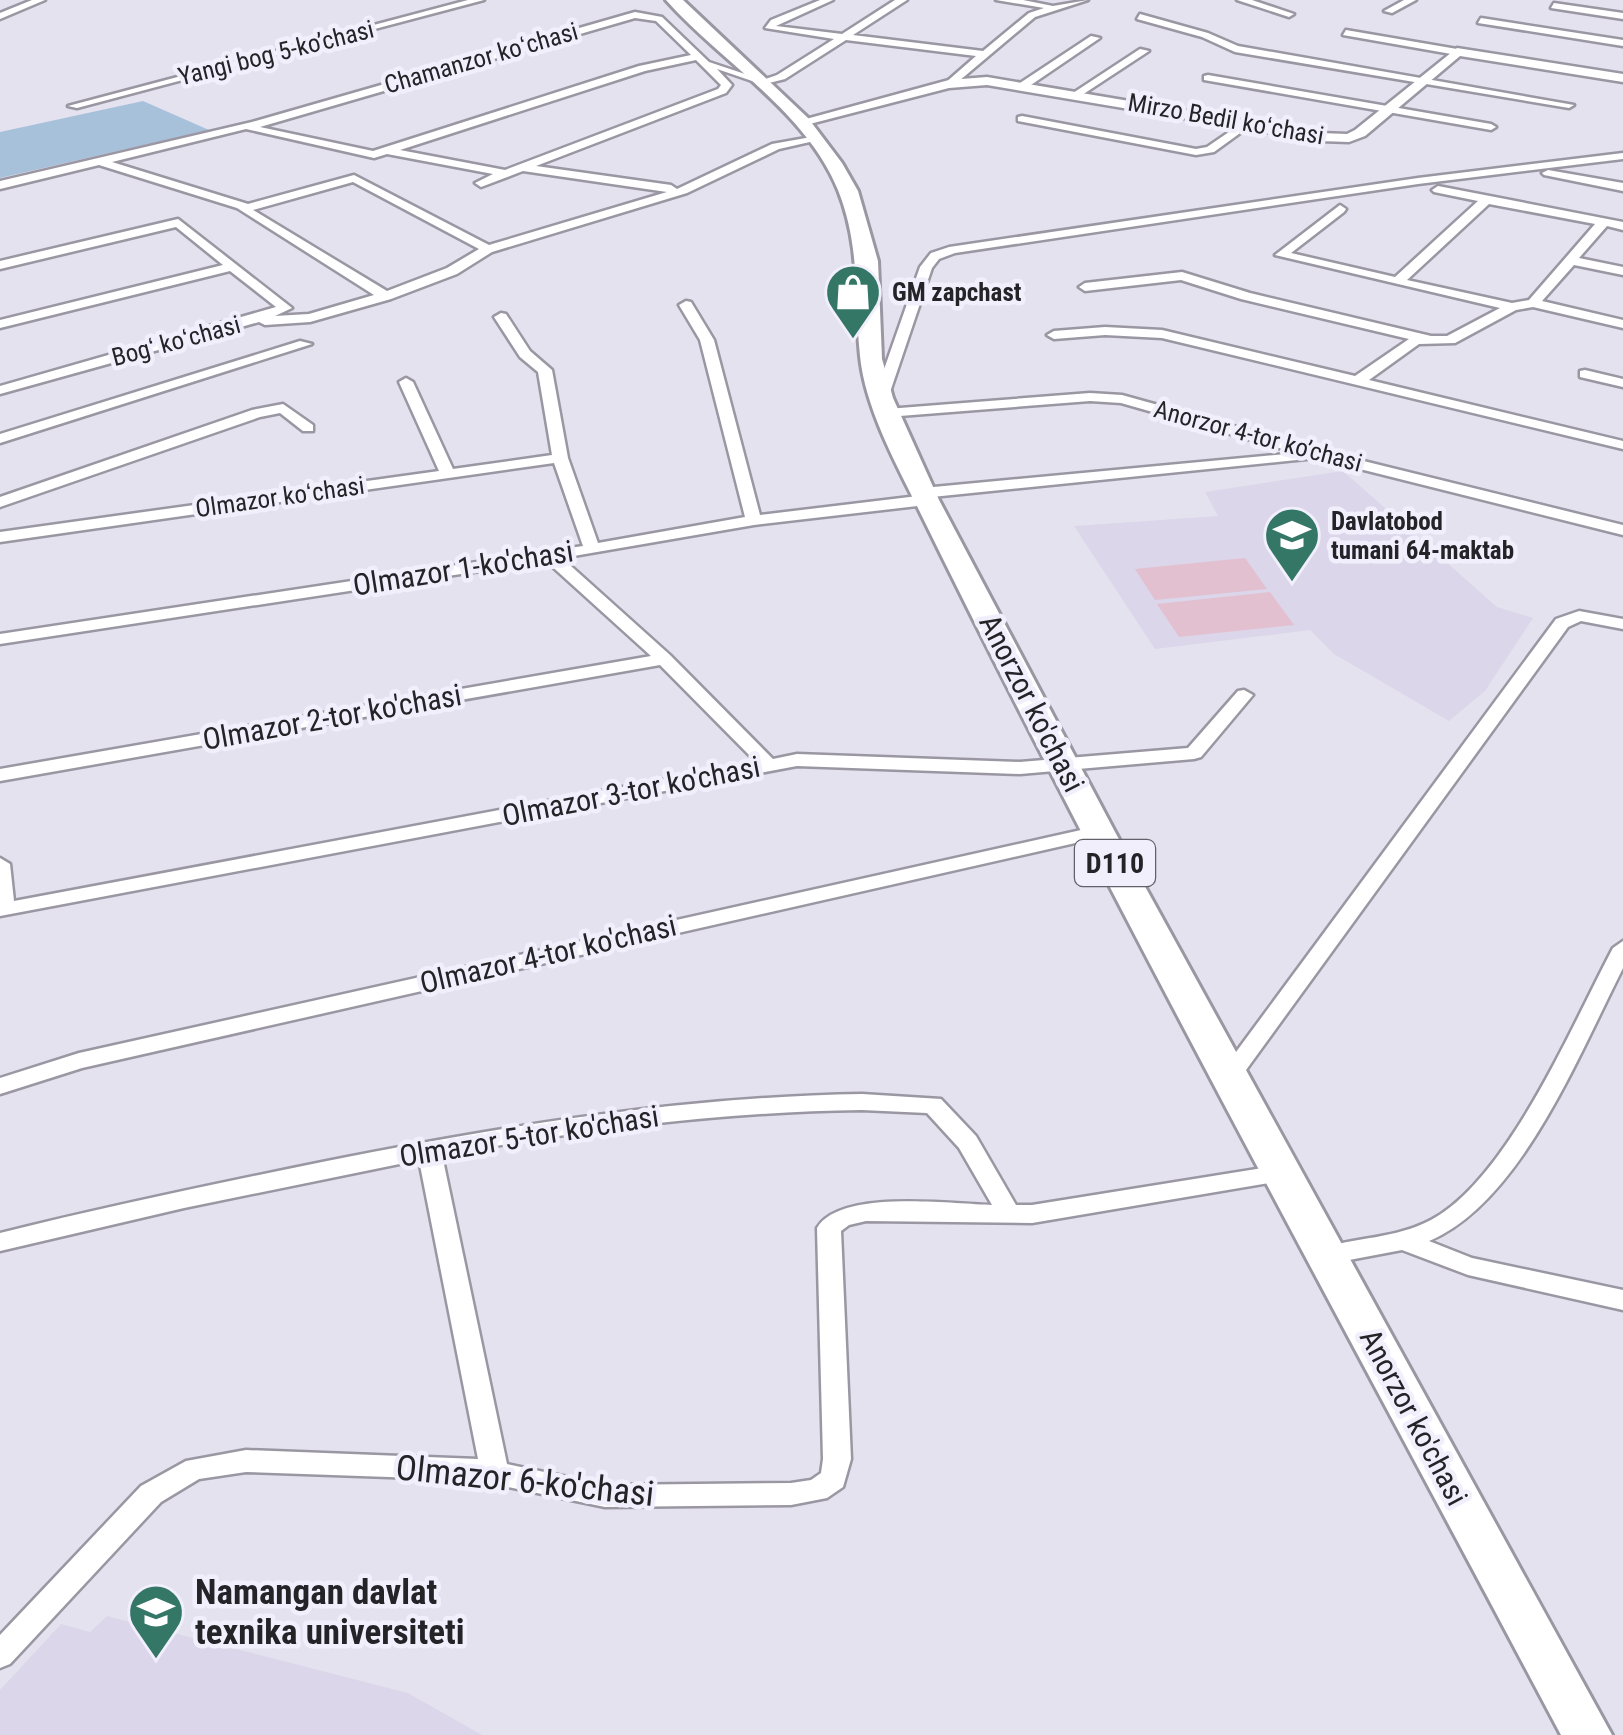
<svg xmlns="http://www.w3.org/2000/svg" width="1623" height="1735" viewBox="0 0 1623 1735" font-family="'Roboto Condensed',sans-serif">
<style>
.built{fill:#dbd6ea}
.green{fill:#e2c0d0}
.water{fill:#a8c1db}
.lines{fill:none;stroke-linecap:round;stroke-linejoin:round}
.minor-casing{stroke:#9a97a3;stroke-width:5}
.tertiary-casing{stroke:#9a97a3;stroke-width:5}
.primary-casing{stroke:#9a97a3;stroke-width:6}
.minor{fill:#fff;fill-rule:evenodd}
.tertiary{fill:#fff;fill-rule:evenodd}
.primary{fill:#fff;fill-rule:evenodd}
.labels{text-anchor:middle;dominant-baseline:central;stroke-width:9;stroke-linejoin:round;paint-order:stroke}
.far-street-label{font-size:25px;fill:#242328;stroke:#f2effc}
.far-poi-label{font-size:25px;font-weight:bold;fill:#242328;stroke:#f2effc;text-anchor:start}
.shield{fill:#f2effc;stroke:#626068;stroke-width:2.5}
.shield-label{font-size:28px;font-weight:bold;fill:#242328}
.street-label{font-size:30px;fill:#242328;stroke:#f2effc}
.near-street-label{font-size:35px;fill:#242328;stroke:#f2effc}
.near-poi-label{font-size:35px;font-weight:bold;fill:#242328;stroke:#f2effc;text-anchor:start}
</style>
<rect width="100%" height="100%" fill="#e5e2ef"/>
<g class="built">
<path d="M1343,471l154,136 36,11 -48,73 -36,30 -115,-67 -24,-24 -155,19 -81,-123 144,-10 -13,-24z"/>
<path d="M107,1616l301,77 74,42h-482v-45l61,-66 29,8z"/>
</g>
<g class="green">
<path d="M1245,558l22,31 -112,11 -20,-31z"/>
<path d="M1270,592l24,33 -115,12 -22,-33z"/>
</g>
<path class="water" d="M143,101l66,29 -209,48v-46z"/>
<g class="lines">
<g class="minor-casing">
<g id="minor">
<path d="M32,0h13l-45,19v-6z"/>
<path d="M468,0h16l-407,108 -9,-2z"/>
<path d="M820,0h13l-57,26 66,8 53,-34h12l-54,35 130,16 46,-38 15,-5 -48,-8h27l30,6 35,-6 -53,17 -82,69 -9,-2 32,-28 -130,-16 -61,39 -28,7v-4l20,-7 57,-36 -69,-11 6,-8z"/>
<path d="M1237,0h15l42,14 -5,3z"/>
<path d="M1404,0h12l-24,13 -8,-2z"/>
<path d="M1554,3l69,10v6l-72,-11z"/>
<path d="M635,12l27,5 47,45 51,17 -5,3 -38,-13 15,16 -6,8 -190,73 135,19 6,4 95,-45 45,-8 6,3 -44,10 -92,44 -195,59 -35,22 -66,25 -81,23 -45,3 -6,-3 -259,72v-8l276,-79 -46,-36 -230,57v-8l223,-55 -47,-38 -176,42v-8l178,-42 114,89 -17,8 34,-2 65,-19 -137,-87 -138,-43 -99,24v-8l252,-59zM635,18l21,3 35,34 -52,11 -266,85 -113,-24zM696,60l25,25 -3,4 -213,81 -105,-20 245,-79zM246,129l128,29 13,-4 106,20 -18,9 6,4 42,-16 144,21 -178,53 -135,-70 -106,29 -136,-42zM353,182l126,67 -32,19 -60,23 -134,-81z"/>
<path d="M1140,14l68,19 30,13 336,59 -5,3 -334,-56 -33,-15 -65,-18z"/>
<path d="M1481,18l142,22v6l-145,-23z"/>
<path d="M1346,30l111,19 5,3 -5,3 -114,-20z"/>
<path d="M1091,36l9,2 -72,49h-8v-4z"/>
<path d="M1140,49l9,2 -67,44 -9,-2z"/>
<path d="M1208,75l283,49 5,3 -5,3 -287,-50v-4z"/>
<path d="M1022,116l174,33 11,-2 38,-26 9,2 -40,29 -18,3 -178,-34v-4z"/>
<path d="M1623,153v6l-205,25 -463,69 -16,6 -7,9 -44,130 -7,4 -7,-4 46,-131 11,-14 18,-6 469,-69z"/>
<path d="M1548,170l75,13v8l-79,-16 -2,-2z"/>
<path d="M1438,186l185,36v8l-16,-4 -28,32 44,9v8l-49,-10 -32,36 81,19v8l-90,-21 -17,3 -61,33 -36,1 -50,36 254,61v8l-461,-111 -57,-3 -51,4 -7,-4 7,-4 51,-4 57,3 193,46 54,-37 -168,-40 -60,-19 -96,11 -6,-4 6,-4 97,-11 68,21 181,43h16l53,-28 -225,-53 65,-50 6,4 -2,3 -53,41 104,24 83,-76 -44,-9 -2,-2zM1489,204l106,20 -66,76 -17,3 -105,-23z"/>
<path d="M686,301l5,1 23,38 46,175 158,-19 -3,-3 8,-5 374,-35 -176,-50 -31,-2 -203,16 -7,-4 7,-4 203,-16 32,2 205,57 296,73v10l-307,-77 -384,39 -1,6 -5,2 -172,20 -192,33 108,97 103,104 24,-5 223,8 168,-14 50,-57 6,-1 9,5 -52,62 -7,2 -174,15 -223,-8 -797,150v-58l10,6 4,37 742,-139 -96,-97 -660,116v-12l651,-113 -105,-95 -546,83v-10l583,-88 -29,-83 -554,79v-10l439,-61 -40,-89 7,-4 7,4 40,87 99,-14 -14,-83 -18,-15 -26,-40 7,-4 5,1 24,37 22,19 16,88 30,85 147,-26 -45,-177 -21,-35z"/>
<path d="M300,341l12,3 -312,99v-9z"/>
<path d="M1585,370l38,9v8l-43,-10v-6z"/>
<path d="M283,404l30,21v6h-10l-23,-18 -20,4 -260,90v-10l252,-87z"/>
<path d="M1579,611l44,8v10l-42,-8 -13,6 -330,454h-16l-3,-5 3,-5 334,-452z"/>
<path d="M1099,826l7,2 3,4 -3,4 -1024,232 -82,26v-16l79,-25z"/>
<path d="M1623,941v27c-44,86 -102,234 -194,273l43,17 151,32v20l-155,-35 -66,-25 -74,14 -9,-3 -3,-6 3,-6c37,-12 76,-10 112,-29 77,-41 141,-195 182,-272z"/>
<path d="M862,1094l79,5 35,37 40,69h16l249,-40 8,2 4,6 -4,6 -8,2 -249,42 -166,-2 -17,4 -8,6 10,228 -8,28 -16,11 -36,7 -186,2 -131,-27 -228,-8 -47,7 -38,23 -151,162 -10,4v-33l141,-149 45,-25 60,-11 232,9 -59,-299 -235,48 -184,43v-18c108,-27 218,-50 327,-72 177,-35 354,-64 535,-67zM862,1110l65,3 32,35 33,57c-42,-1 -152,-16 -175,23l6,231 -2,14 -10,7 -20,3 -186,2 -98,-21 -65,-309c140,-25 278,-43 420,-45z"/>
</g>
</g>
<g class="tertiary-casing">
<path id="tertiary" d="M1457,48l166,26v8l-163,-26 -95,80 -16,6 -29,-1 -333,-56 -38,3 -147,38 -7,-4 154,-42 38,-3 333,56 27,1 8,-4z"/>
</g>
<g class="primary-casing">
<path id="primary" d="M666,0h17l125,118 34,45 16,28 20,70 4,98 11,39 46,102 176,332 497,903h-51c-217,-409 -441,-815 -645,-1231 -22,-44 -51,-98 -56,-148 -6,-58 1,-108 -22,-166 -32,-79 -117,-128 -172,-190z"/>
</g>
<use href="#minor" class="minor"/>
<use href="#tertiary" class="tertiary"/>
<use href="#primary" class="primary"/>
</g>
<defs>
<g id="shop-pin" transform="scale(2.875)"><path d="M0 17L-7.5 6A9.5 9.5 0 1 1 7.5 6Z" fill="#357767" stroke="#f2effc"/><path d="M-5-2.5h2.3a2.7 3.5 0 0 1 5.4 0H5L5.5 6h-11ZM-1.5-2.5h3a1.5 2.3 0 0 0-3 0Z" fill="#fff"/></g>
<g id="school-pin" transform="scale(2.875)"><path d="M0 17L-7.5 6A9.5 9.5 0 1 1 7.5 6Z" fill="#357767" stroke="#f2effc"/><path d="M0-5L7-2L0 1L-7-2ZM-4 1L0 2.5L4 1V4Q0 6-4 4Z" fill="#fff"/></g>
<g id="university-pin" transform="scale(2.875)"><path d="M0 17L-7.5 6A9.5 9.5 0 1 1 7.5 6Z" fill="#357767" stroke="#f2effc"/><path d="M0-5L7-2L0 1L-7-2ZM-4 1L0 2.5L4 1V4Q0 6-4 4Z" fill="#fff"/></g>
</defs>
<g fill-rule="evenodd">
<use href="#shop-pin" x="853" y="292"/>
<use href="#school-pin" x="1292" y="535"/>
<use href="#university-pin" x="156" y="1612"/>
</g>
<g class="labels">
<g class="far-street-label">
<text transform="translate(276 53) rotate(-14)">Yangi bog 5-koʼchasi</text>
<text transform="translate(481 58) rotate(-16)">Chamanzor koʻchasi</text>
<text transform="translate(1226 119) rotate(10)">Mirzo Bedil koʻchasi</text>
<text transform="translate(176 341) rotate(-15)">Bogʻ koʻchasi</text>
<text transform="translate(1258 436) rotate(15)">Anorzor 4-tor koʼchasi</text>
<text transform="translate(280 497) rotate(-8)">Olmazor koʻchasi</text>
</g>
<g class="far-poi-label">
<text x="892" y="292">GM zapchast</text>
<text x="1331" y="521">Davlatobod<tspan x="1331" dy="29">tumani 64-maktab</tspan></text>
</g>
<rect class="shield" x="1075" y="840" width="80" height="46" rx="8"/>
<g class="shield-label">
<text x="1115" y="863">D110</text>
</g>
<g class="street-label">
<text transform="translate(463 568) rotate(-9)">Olmazor 1-ko'chasi</text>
<text transform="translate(1032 703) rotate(63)">Anorzor ko'chasi</text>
<text transform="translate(332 717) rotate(-10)">Olmazor 2-tor ko'chasi</text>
<text transform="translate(631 791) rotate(-11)">Olmazor 3-tor ko'chasi</text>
<text transform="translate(548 954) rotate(-13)">Olmazor 4-tor ko'chasi</text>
<text transform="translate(529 1136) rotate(-9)">Olmazor 5-tor ko'chasi</text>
<text transform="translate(1414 1417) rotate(62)">Anorzor ko'chasi</text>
</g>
<g class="near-street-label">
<text transform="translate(525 1481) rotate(6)">Olmazor 6-ko'chasi</text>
</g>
<g class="near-poi-label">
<text x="195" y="1592">Namangan davlat<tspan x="195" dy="40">texnika universiteti</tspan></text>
</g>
</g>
</svg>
